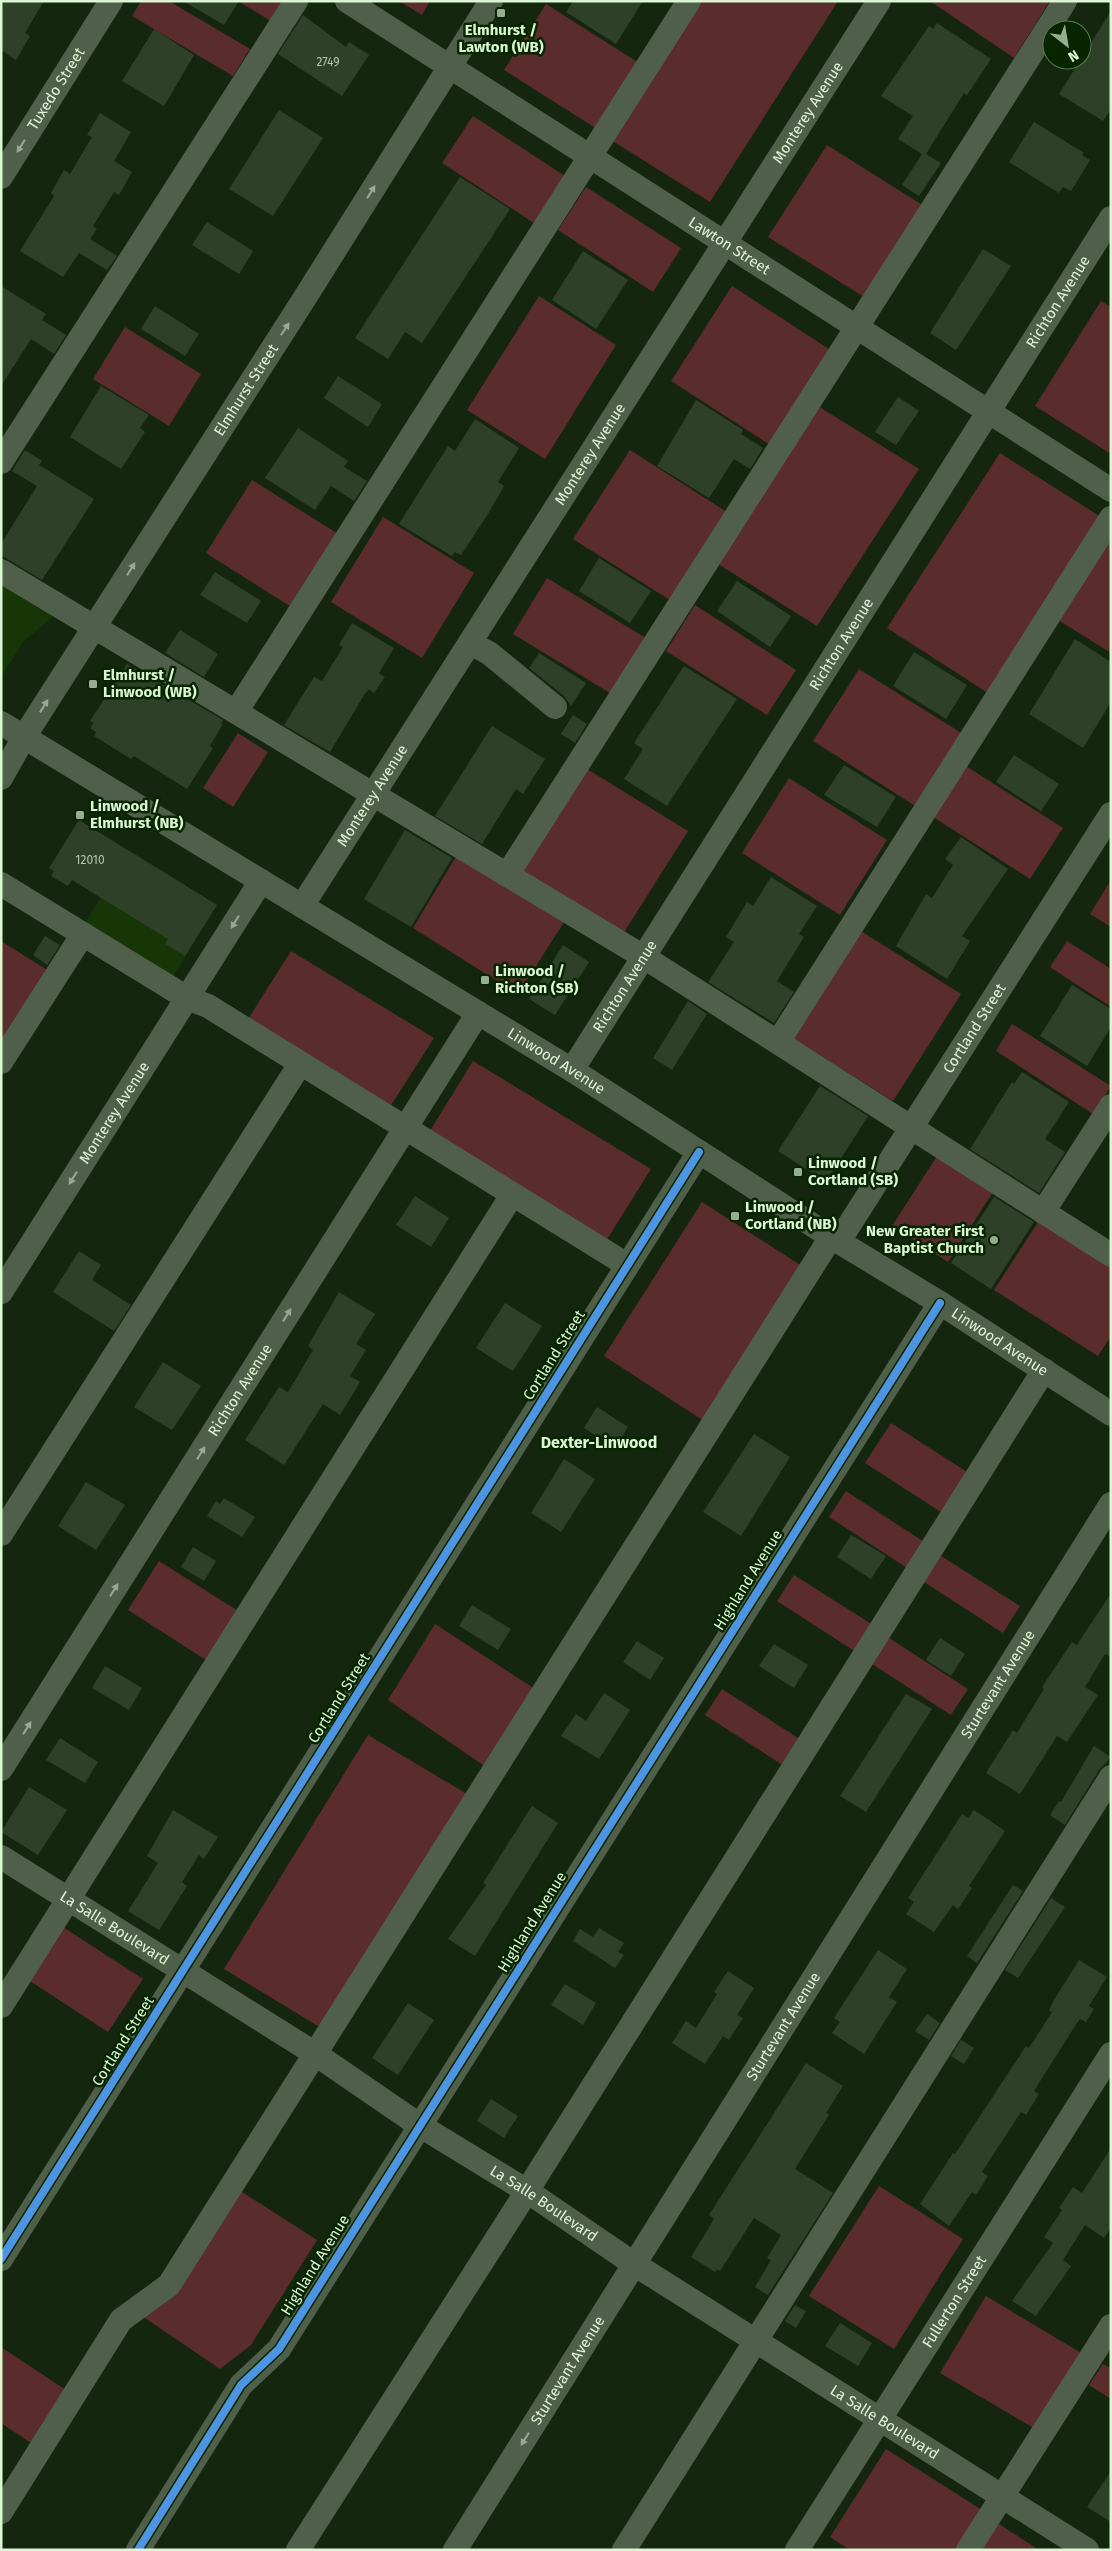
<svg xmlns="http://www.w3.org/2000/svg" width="1112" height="2551" viewBox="0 0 1112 2551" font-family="'Fira Sans',sans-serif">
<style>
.built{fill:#163607}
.green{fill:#5b2c2c}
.building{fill:#2f4028}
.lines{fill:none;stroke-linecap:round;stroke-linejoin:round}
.minor{stroke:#505f4a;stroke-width:24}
.cycleway-casing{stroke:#072600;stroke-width:11}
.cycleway{stroke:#4d94e3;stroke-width:8}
.oneway{fill:#96aa8f}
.poi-dot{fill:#96ad8f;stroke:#072600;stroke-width:2}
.labels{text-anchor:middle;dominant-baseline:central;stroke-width:5;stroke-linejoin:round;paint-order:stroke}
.number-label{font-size:12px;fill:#b1c8a9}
.poi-label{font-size:15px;font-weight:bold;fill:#dcf5d4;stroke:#072600;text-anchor:start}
.street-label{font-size:15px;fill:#dcf5d4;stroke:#072600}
.neighbourhood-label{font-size:16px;font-weight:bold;fill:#dcf5d4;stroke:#072600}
</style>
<rect width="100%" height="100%" fill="#15260e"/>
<g class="built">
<path d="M1,577l55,34 -7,9 -26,22 -22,35z"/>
<path d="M130,851l87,54 -45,73 -88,-54z"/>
</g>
<g class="green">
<path d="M141,1h28l81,48 -17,27 -101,-60z"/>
<path d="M238,1h50l-14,22z"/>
<path d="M399,1h31l-8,14z"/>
<path d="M699,1h139l-128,201 -99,-62z"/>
<path d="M930,1h120l-36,57z"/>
<path d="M546,4l93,59 -42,66 -93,-59z"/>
<path d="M473,116l95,62 -31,47 -95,-62z"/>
<path d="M827,145l100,63 -58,92 -101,-63z"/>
<path d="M586,187l95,61 -28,44 -95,-62z"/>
<path d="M732,286l100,65 -62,94 -99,-64z"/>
<path d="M539,296l77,49 -71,114 -78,-49z"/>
<path d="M1101,301l10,6v147l-76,-48z"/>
<path d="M125,327l76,47 -32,52 -76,-47z"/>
<path d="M818,406l101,63 -102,157 -99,-62z"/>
<path d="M630,450l100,64 -57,88 -100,-63z"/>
<path d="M1000,453l101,64 -113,176 -101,-65z"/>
<path d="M252,480l91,57 -47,73 -90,-57z"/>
<path d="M383,517l91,56 -52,85 -91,-56z"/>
<path d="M1111,533v120l-56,-35z"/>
<path d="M547,578l102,62 -34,56 -102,-62z"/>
<path d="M695,605l101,65 -29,45 -101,-64z"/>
<path d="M859,669l104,65 -46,73 -104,-66z"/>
<path d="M238,733l30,19 -35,55 -30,-19z"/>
<path d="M966,766l97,62 -33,51 -97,-62z"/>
<path d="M587,769l101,62 -67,106 -100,-63z"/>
<path d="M789,778l98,62 -47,75 -98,-62z"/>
<path d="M457,855l109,64 -48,75 -105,-66z"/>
<path d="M1111,880v47l-21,-13z"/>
<path d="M856,928l105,66 -68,107 -105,-66z"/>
<path d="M1,941l51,32 -51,80z"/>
<path d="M1067,941l44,28v38l-61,-40z"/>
<path d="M291,951l143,87 -46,72 -141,-89z"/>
<path d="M1012,1024l99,62 -18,28 -97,-63z"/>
<path d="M473,1061l178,108 -45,72 -178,-107z"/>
<path d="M939,1153l56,36 -47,73 -56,-36z"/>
<path d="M702,1202l100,64 -98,155 -100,-65z"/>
<path d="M1040,1219l71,47v70l-13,20 -104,-66z"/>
<path d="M891,1423l79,51 -26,40 -79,-51z"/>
<path d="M846,1491l78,51 -17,26 -78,-51z"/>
<path d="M941,1556l79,50 -17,27 -79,-51z"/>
<path d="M159,1561l79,50 -32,49 -78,-50z"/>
<path d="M794,1575l79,50 -17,27 -79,-51z"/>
<path d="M435,1624l100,65 -49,78 -98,-67z"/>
<path d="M889,1638l79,51 -17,26 -79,-51z"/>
<path d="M722,1689l79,51 -17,26 -79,-51z"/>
<path d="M368,1735l99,59 -144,235 -99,-60z"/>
<path d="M63,1927l80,52 -35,53 -78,-51z"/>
<path d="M879,2186l84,53 -69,110 -85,-53z"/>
<path d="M239,2190l78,50 -66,105 -31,24 -78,-53z"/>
<path d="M986,2296l97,58 -46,76 -97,-57z"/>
<path d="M1,2347l68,45 -35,53 -33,-22z"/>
<path d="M1103,2364l8,4v31l-22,-14z"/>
<path d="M886,2449l96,61 -26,40h-106l-20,-13z"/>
<path d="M996,2522l43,28h-61z"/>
</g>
<g class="building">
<path d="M1,1h43l-19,32 5,3 -14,24 -15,-10z"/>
<path d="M183,1h56l-15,24z"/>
<path d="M573,1h70l-27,43 -50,-32z"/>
<path d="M1111,11v98l-8,12 -44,-27z"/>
<path d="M303,15l43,32 3,-5 20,13 -27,41 -64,-42z"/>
<path d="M937,23l54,36 -24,36 -3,-2 -38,61 15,9 -22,33 -17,-11 20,-31 -24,-15 15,-23 -32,-20 48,-70 4,3z"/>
<path d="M154,29l40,26 -30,51 -42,-25z"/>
<path d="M279,110l44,28 -50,78 -44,-27z"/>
<path d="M100,113l31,19 -17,29 18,11 -13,23 -5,-3 -21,34 4,3 -7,10 27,17 -10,14 -28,-17 -16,24 -43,-26 34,-55 -3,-3 13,-23 6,4 22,-37 -5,-2z"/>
<path d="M1034,122l50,31 -2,2 8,5 -19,31 -8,-4 -4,6 -50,-31z"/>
<path d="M460,177l50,32 -88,134 -17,-11 -17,27 -33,-21z"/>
<path d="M207,222l46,29 -14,23 -47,-29z"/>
<path d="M983,249l28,17 -55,84 -26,-17z"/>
<path d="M583,251l45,29 -32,49 -44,-29z"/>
<path d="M1,286l45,28 -4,6 24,15 -12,19 -23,-15 -30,47z"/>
<path d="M155,306l44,28 -14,22 -44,-27z"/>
<path d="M338,376l44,28 -14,23 -44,-29z"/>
<path d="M101,386l48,29 -9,13 5,4 -24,37 -51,-32z"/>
<path d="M898,397l21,14 -23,34 -21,-13z"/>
<path d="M696,400l47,30 -2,4 22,14 -13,21 -16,-10 -25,39 -52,-32z"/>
<path d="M475,419l44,29 -21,34 6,4 -16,28 -27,41 -6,-3 -3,4 -53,-32 49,-78 7,5z"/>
<path d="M298,428l50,33 -4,6 23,14 -13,20 -23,-15 -16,24 -50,-32z"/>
<path d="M25,450l17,11 -3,4 55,34 -52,81 -41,-25v-11l36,-58 -25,-15z"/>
<path d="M599,558l52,33 -21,32 -51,-32z"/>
<path d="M215,572l46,29 -14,22 -47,-28z"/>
<path d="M737,581l54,35 -21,31 -53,-36z"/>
<path d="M352,623l42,25 -15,25 6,4 -11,16 -5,-4 -5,6 -34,57 -46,-27 30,-48 8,4 21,-34 -4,-2z"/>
<path d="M180,630l38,24 -14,23 -39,-24z"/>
<path d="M1075,639l36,23v40l-28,46 -54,-34z"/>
<path d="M914,652l53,33 -21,34 -53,-33z"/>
<path d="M539,653l47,30 -15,23 -7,-10 -35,-28z"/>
<path d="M127,664l96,56 -2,4h2l-13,22 3,2 -26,41 -53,-33 -3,3 -37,-23 2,-4 -6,-4 4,-5 -4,-2z"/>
<path d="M684,666l53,33 -70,107 -43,-27 19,-30 -9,-6z"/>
<path d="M573,715l14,9 -12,19 -14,-9z"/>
<path d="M492,726l53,33 -22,35 -7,-5 -34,55 -47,-28z"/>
<path d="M1014,755l45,29 -18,27 -45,-29z"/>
<path d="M844,765l52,32 -19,30 -53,-32z"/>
<path d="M79,820l138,85 -32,51 -20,-12 3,-5 -65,-40 -31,-19 -4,6 -17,-10 3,-5 -5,-3z"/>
<path d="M405,830l47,28 -41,69 -47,-28z"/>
<path d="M961,837l47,32 -46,67 8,5 -23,38 -51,-33 30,-52 6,4 21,-33 -8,-6z"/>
<path d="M771,877l46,29 -18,28 5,3 -27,44 17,11 -20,31 -66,-41 26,-40 -8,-5 21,-35 6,4z"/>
<path d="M45,936l15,9 -13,20 -14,-10z"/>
<path d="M563,945l26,17 -34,53 -26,-16z"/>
<path d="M1072,985l39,24v18l-24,39 -47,-30z"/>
<path d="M688,1001l19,13 -35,56 -19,-12z"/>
<path d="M1022,1072l47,30 -24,37 20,13 -26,41 -69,-44 42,-67 2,2z"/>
<path d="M820,1086l48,30 -42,66 -48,-31z"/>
<path d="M415,1196l34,22 -18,29 -35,-22z"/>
<path d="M994,1197l40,25 -43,67 -40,-26z"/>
<path d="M79,1251l22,14 -9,15 39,25 -17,26 -61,-39z"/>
<path d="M339,1292l36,22 -19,30 10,6 -16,26 10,6 -20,33 -17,-11 -39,61 -39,-25 34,-53 9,5 25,-42 -5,-4z"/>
<path d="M505,1303l37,23 -29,45 -37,-23z"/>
<path d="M163,1362l38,24 -29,44 -38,-23z"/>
<path d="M597,1407l31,20 -13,21 -31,-20z"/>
<path d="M754,1434l36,23 -49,79 -38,-24z"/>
<path d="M564,1459l31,20 -34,53 -30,-19z"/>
<path d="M86,1482l39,23 -29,45 -38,-24z"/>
<path d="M224,1498l31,19 -13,20 -35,-21 9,-15 4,3z"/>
<path d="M851,1535l35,21 -15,23 -34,-22z"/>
<path d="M193,1547l23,14 -12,20 -23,-14z"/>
<path d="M1111,1593v64l-6,-3 -20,33 13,8 -31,47 -10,-6 -37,58 -34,-21 27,-43 4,3 27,-44 -2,-2 30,-45 5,3z"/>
<path d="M472,1605l39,24 -13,21 -39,-24z"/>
<path d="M940,1638l25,16 -14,22 -25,-16z"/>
<path d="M637,1641l27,17 -14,22 -27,-18z"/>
<path d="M774,1644l34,21 -14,23 -35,-22z"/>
<path d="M105,1666l37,22 -13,22 -37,-22z"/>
<path d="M604,1693l26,17 -31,49 -38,-23 15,-22 10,7z"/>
<path d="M906,1694l26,15 -66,103 -26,-16z"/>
<path d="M60,1738l38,24 -13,21 -39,-23z"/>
<path d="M1094,1746l17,11 -12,13 -34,55 -15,-10 9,-14 2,1z"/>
<path d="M29,1787l38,23 -29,45 -37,-23z"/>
<path d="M532,1806l26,17 -83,133 -27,-17 38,-54 -3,-2z"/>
<path d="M173,1810l45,27 -14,22 -5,-4 -17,27 5,4 -28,44 -31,-19 30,-48 -11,-7z"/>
<path d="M974,1810l31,21 -36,55 3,2 -14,21 -5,-4 -19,27 -28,-18 8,-12 -6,-4 54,-84 6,4z"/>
<path d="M1013,1885l10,6 -46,72 -10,-7z"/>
<path d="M1051,1898l14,9 -47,71 -13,-8z"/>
<path d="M599,1928l25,15 -6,9 6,3 -9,13 -42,-27 7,-12 13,8z"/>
<path d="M878,1950l29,19 -18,28 8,5 -33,52 -32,-21 8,-11 -6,-4z"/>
<path d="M1079,1960l28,17 -18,29 5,3 -8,13 -6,-3 -5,7 -41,65 5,3 -13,21 -5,-3 -39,60 6,4 -12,19 -4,-3 -23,34 -29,-22 33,-51 2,1 71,-108 3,2 23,-36 -3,-2 5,-10z"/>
<path d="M728,1971l26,17 -17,27 6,3 -14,22 -6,-4 -18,28 -33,-21 14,-22 10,7 21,-34 -3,-2z"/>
<path d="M565,1984l31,19 -13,22 -32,-20z"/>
<path d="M408,2003l26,17 -36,55 -26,-17z"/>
<path d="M927,2014l13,9 -11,17 -14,-9z"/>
<path d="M961,2040l13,8 -10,16 -13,-8z"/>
<path d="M806,2063l37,23 -17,27 3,2 -34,54 38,24 -65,102 -13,-8 16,-27 -4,-2 14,-23 -27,-17 -34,53 -3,-2 -2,3 -24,-15 23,-38 -5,-4z"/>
<path d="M491,2099l27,17 -14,22 -27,-17z"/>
<path d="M1111,2148v80l-7,10 -19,-13 -22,35 8,6 -35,50 -24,-15 41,-58 -9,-6 18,-27 -3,-2 14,-21 9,6z"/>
<path d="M795,2305l11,6 -10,17 -11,-7z"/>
<path d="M840,2323l32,20 -14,23 -33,-20z"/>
<path d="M1111,2471v51l-24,-15z"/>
</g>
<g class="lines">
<g class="minor">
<path id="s1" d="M347,1l764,489"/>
<path id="s2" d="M1,177l110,-176"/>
<path d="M1,462l295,-461"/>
<path d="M1,571l643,386 467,298"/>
<path d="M470,643l19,10 66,54"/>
<path d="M236,712l453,-711"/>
<path id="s3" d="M1,723l571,347 259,167 109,66 171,111"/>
<path id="s4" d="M1,778l23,-41 282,-441 185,-295"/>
<path d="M507,875l558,-874"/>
<path d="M1,884l186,114 21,8 419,259"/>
<path id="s5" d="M302,906l577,-905"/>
<path d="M778,1042l333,-524"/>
<path d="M1,1062l82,-128"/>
<path id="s6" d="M572,1070l539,-852"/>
<path d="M1043,1212l68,-106"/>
<path id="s7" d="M839,1241l272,-427"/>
<path id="s8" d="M1,1292l260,-411"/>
<path d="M1,1534l299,-470"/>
<path id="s9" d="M1,1769l477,-756"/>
<path id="s10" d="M1,1857l313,196 105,72 108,66 107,73 453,286"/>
<path d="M1,2006l511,-811"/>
<path d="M1,2259l698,-1107"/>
<path d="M1,2512l120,-192 48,-35 662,-1048"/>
<path d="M138,2550l103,-165 38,-36 661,-1046"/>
<path d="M298,2550l217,-340 529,-840"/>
<path id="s11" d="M455,2550l656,-1046"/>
<path d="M624,2550l487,-773"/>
<path id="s12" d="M797,2550l314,-496"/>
<path d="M968,2550l143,-224"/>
</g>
<g class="cycleway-casing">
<g id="cycleway">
<path d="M1,2259l698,-1107"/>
<path d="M138,2550l103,-165 38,-36 661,-1046"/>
</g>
</g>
<use href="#cycleway" class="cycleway"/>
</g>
<defs><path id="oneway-solid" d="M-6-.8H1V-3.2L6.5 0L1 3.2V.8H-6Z" transform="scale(1.25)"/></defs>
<g class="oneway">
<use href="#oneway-solid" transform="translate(21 146) rotate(122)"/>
<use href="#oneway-solid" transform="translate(371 192) rotate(-58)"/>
<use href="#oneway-solid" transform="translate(285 329) rotate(-57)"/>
<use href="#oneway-solid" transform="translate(131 569) rotate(-58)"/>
<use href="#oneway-solid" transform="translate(44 706) rotate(-58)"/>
<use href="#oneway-solid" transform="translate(235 922) rotate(122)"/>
<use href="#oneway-solid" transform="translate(73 1178) rotate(122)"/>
<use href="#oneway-solid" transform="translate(287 1315) rotate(-58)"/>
<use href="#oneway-solid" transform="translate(201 1453) rotate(-58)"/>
<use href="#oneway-solid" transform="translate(114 1590) rotate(-58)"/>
<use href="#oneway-solid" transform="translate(27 1728) rotate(-58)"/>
<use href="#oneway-solid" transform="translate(525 2439) rotate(122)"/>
</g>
<g class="poi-dot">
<rect x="496" y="8" width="10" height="10" rx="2.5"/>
<rect x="88" y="679" width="10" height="10" rx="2.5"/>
<rect x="75" y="810" width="10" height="10" rx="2.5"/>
<rect x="480" y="975" width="10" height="10" rx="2.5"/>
<rect x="793" y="1167" width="10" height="10" rx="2.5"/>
<rect x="730" y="1211" width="10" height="10" rx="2.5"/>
<circle cx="994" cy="1240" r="5"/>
</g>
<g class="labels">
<g class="number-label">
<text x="328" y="62">2749</text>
<text x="90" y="860">12010</text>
</g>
<g class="poi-label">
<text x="501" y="30" text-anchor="middle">Elmhurst /<tspan x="501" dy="17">Lawton (WB)</tspan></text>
<text x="103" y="675">Elmhurst /<tspan x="103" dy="17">Linwood (WB)</tspan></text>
<text x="90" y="806">Linwood /<tspan x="90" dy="17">Elmhurst (NB)</tspan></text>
<text x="495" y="971">Linwood /<tspan x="495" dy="17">Richton (SB)</tspan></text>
<text x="808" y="1163">Linwood /<tspan x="808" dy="17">Cortland (SB)</tspan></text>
<text x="745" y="1207">Linwood /<tspan x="745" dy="17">Cortland (NB)</tspan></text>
<text x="984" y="1231" text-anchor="end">New Greater First<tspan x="984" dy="17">Baptist Church</tspan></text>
</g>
<g class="street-label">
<text stroke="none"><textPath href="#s2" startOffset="104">Tuxedo Street</textPath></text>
<text stroke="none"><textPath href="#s5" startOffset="941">Monterey Avenue</textPath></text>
<text stroke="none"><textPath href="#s1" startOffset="454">Lawton Street</textPath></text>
<text stroke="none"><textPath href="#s6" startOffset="909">Richton Avenue</textPath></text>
<text stroke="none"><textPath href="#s4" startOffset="459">Elmhurst Street</textPath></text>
<text stroke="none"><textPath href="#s5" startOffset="536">Monterey Avenue</textPath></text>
<text stroke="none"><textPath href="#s6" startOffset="504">Richton Avenue</textPath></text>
<text stroke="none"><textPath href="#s5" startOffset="131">Monterey Avenue</textPath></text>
<text stroke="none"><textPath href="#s6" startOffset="99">Richton Avenue</textPath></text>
<text stroke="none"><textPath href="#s7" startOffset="252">Cortland Street</textPath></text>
<text stroke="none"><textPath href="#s3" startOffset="650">Linwood Avenue</textPath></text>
<text stroke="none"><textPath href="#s8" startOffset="212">Monterey Avenue</textPath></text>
<text stroke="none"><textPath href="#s3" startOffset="1175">Linwood Avenue</textPath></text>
<text transform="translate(554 1355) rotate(-58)">Cortland Street</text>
<text stroke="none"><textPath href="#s9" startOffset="448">Richton Avenue</textPath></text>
<text transform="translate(748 1580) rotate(-58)">Highland Avenue</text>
<text stroke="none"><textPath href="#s11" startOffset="1022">Sturtevant Avenue</textPath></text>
<text transform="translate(339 1698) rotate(-58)">Cortland Street</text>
<text transform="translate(532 1922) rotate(-58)">Highland Avenue</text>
<text stroke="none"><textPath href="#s10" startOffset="134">La Salle Boulevard</textPath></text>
<text stroke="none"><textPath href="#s11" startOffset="618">Sturtevant Avenue</textPath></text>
<text transform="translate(123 2041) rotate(-58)">Cortland Street</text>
<text stroke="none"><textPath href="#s10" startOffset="644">La Salle Boulevard</textPath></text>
<text transform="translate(315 2265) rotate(-58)">Highland Avenue</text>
<text stroke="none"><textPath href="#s12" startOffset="294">Fullerton Street</textPath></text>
<text stroke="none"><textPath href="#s11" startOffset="212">Sturtevant Avenue</textPath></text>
<text stroke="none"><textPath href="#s10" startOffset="1049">La Salle Boulevard</textPath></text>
</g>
<g class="neighbourhood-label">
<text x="599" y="1442">Dexter-Linwood</text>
</g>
</g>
<rect width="1112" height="2551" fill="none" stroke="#dcf5d4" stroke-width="5"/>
<g transform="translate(1067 45) rotate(149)"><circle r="24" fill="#072600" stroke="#5c7955"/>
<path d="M0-4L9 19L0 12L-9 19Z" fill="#96ad8f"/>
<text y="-8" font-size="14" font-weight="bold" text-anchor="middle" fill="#dcf5d4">N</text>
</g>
</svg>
